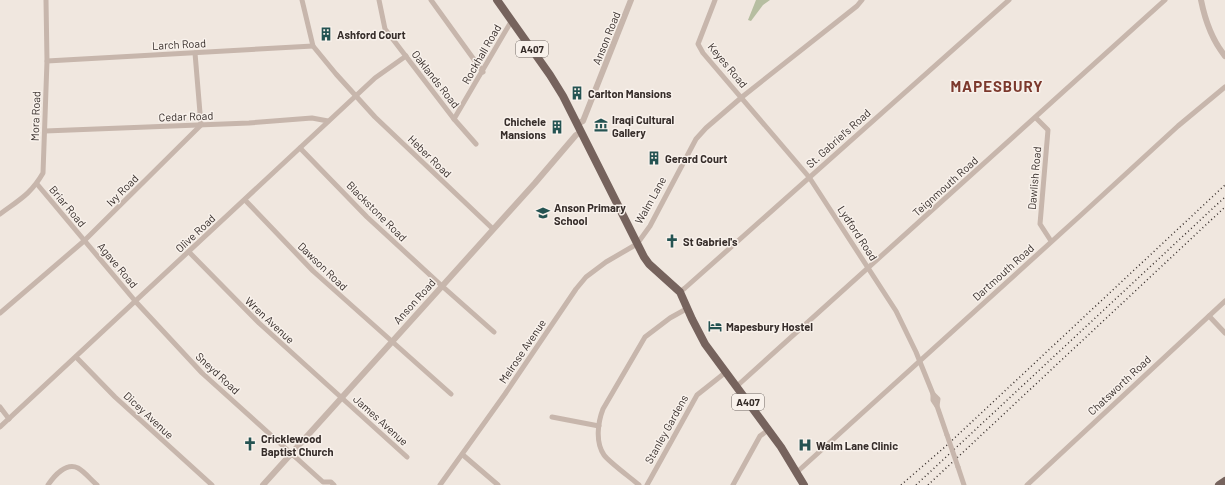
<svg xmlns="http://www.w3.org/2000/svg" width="1225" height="485" viewBox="0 0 1225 485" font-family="Barlow,sans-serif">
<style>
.green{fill:#b6bea1}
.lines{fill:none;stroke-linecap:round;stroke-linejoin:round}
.minor{stroke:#c7b6ac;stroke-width:5}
.tertiary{stroke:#c7b6ac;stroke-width:6}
.primary{stroke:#76635d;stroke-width:8}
.rail{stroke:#362d2a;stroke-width:1.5;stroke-dasharray:1 3;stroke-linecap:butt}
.minor-bridge{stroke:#c7b6ac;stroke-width:5}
.labels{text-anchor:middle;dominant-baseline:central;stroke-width:3;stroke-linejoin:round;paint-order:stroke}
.shield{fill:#f8f1eb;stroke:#706864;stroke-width:1}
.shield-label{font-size:10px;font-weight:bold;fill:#362d2a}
.poi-label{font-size:11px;font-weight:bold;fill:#362d2a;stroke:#f8f1eb;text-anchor:start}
.street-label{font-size:11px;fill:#362d2a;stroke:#f8f1eb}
.district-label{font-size:15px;font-weight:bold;letter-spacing:1px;fill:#7c392d;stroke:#f8f1eb}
</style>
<rect width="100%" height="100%" fill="#f0e7df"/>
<path class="green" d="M756,0h14l-7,5 -12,16 -3,-1z"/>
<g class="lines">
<g class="minor">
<path d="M302,0l11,46 23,28 39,43 118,112"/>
<path d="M379,0l6,29 69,90 22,25"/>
<path d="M431,0l52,72"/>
<path d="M715,0l-17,44 5,9 106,124 87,134 20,41 17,42 5,5 -1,7"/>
<path d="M47,61l266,-15"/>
<path d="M1036,118l12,12 -8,94 11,17"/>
<path d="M454,119l58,-99"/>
<path d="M45,131l204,-8 63,-5 16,3"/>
<path d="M300,148l67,69 75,69 52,46"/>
<path d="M37,184l99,118 66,71 121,109h8l3,3"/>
<path d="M245,200l68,71 138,123"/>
<path d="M0,214c19,-14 31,-20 43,-41l4,-112 -1,-61"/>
<path d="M189,252l70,71 148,134"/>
<path d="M680,292l5,-4 324,-288"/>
<path d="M0,313l84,-72 117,-116 -6,-72"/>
<path d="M1209,316l16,17"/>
<path d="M76,357l39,40 97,88"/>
<path d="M737,386l428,-386"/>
<path d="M933,394v6l4,6 10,29"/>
<path d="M0,407l9,12"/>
<path d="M552,417l47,9"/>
<path d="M0,427l375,-349 31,-22"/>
<path d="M463,455l35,30"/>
<path d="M958,467l6,18"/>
<path d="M796,473l285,-258 97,-89 47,-39"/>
<path d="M48,485c6,-9 18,-23 30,-17 7,4 13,12 19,17"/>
<path d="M440,485l65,-91 71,-105 10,-12 20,-15 31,-18 13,-18 46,-87 10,-11 36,-31 115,-91 5,-6"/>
<path d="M639,485c-8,-7 -30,-23 -35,-30 -9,-13 -6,-33 -1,-46l42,-72 25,-19 18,-10"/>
<path d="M647,485l50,-90 29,-23"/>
<path d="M733,485l27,-49 8,-6"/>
<path d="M1027,485l198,-184"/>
</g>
<g class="tertiary">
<path d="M1201,0c4,20 11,40 24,56"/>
<path d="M577,124l6,-3 48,-121"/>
<path d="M263,485l272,-302 41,-48 5,-3"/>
</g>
<g class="primary">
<path d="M497,0l53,75 13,21 81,161 5,7 31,28 12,27 13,25 76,103 23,38"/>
<path d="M1219,485l6,-4"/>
</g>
<g class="rail">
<path d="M901,485l45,-39 279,-261"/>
<path d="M916,485l309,-288"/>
<path d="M928,485l297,-278"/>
</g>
<path class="minor-bridge" d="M947,435l11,32"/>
</g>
<defs>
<g id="building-bare" transform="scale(1.08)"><path d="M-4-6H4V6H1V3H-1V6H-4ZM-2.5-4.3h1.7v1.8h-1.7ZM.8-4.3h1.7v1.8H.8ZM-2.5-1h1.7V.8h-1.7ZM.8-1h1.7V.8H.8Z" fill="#245352" stroke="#f8f1eb" stroke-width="2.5" paint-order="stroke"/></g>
<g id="museum-bare" transform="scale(1.08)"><path d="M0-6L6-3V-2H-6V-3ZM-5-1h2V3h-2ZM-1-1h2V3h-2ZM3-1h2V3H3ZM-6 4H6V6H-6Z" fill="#245352" stroke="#f8f1eb" stroke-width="2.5" paint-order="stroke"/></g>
<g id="school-bare" transform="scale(1.08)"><path d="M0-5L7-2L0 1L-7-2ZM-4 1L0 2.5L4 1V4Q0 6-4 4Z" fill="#245352" stroke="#f8f1eb" stroke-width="2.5" paint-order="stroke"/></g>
<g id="church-bare" transform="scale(1.08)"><path d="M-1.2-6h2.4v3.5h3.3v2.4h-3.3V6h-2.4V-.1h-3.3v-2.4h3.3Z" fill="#245352" stroke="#f8f1eb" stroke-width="2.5" paint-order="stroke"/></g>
<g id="hotel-bare" transform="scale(1.08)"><path d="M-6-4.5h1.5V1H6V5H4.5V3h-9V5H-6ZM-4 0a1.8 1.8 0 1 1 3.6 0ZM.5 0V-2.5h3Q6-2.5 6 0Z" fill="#245352" stroke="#f8f1eb" stroke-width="2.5" paint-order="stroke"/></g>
<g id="hospital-bare" transform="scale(1.08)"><path d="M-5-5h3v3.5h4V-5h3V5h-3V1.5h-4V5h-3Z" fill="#245352" stroke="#f8f1eb" stroke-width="2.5" paint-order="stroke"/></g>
</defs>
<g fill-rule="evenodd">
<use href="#building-bare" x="326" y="34"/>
<use href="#building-bare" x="577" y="93"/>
<use href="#museum-bare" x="601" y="125"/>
<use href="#building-bare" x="557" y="127"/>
<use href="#building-bare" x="654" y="158"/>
<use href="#school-bare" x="543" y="213"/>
<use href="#church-bare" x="672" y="241"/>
<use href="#hotel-bare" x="715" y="326"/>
<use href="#church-bare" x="250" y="444"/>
<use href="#hospital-bare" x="805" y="445"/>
</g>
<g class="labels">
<g class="shield">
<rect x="516" y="41" width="32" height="16" rx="3"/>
<rect x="732" y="394" width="32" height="16" rx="3"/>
</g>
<g class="shield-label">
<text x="532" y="49">A407</text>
<text x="748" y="402">A407</text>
</g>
<g class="poi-label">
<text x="337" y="34">Ashford Court</text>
<text x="588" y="93">Carlton Mansions</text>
<text x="612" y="119">Iraqi Cultural<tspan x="612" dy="13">Gallery</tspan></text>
<text x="546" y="121" text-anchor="end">Chichele<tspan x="546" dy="13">Mansions</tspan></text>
<text x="665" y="158">Gerard Court</text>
<text x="554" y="207">Anson Primary<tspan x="554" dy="13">School</tspan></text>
<text x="683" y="241">St Gabriel's</text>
<text x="726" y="326">Mapesbury Hostel</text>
<text x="261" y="438">Cricklewood<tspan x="261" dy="13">Baptist Church</tspan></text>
<text x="816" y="445">Walm Lane Clinic</text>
</g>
<g class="street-label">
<text transform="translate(606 38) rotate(-68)">Anson Road</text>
<text transform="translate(179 44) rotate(-3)">Larch Road</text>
<text transform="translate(481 54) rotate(-60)">Rockhall Road</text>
<text transform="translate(728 65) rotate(50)">Keyes Road</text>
<text transform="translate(436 79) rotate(52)">Oaklands Road</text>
<text transform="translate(35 116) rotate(-88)">Mora Road</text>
<text transform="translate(186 116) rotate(-2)">Cedar Road</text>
<text transform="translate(838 138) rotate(-42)">St. Gabriel's Road</text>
<text transform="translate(430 156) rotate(44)">Heber Road</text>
<text transform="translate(1034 178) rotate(-85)">Dawlish Road</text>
<text transform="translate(945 186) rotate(-42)">Teignmouth Road</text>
<text transform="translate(122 190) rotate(-45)">Ivy Road</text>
<text transform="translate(650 200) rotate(-61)">Walm Lane</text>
<text transform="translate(68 206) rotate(50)">Briar Road</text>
<text transform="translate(377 211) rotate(45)">Blackstone Road</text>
<text transform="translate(195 233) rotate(-43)">Olive Road</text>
<text transform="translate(858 233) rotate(57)">Lydford Road</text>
<text transform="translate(118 265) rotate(50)">Agave Road</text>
<text transform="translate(323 266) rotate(44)">Dawson Road</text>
<text transform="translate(1003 272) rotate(-42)">Dartmouth Road</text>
<text transform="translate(414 301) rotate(-48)">Anson Road</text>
<text transform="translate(270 320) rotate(43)">Wren Avenue</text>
<text transform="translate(522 351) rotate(-56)">Melrose Avenue</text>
<text transform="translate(218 373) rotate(43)">Sneyd Road</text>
<text transform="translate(1119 385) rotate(-43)">Chatsworth Road</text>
<text transform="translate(149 415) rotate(43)">Dicey Avenue</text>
<text transform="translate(381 420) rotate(42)">James Avenue</text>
<text transform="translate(666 429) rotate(-61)">Stanley Gardens</text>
</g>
<g class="district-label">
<text x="997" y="86">MAPESBURY</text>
</g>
</g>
</svg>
